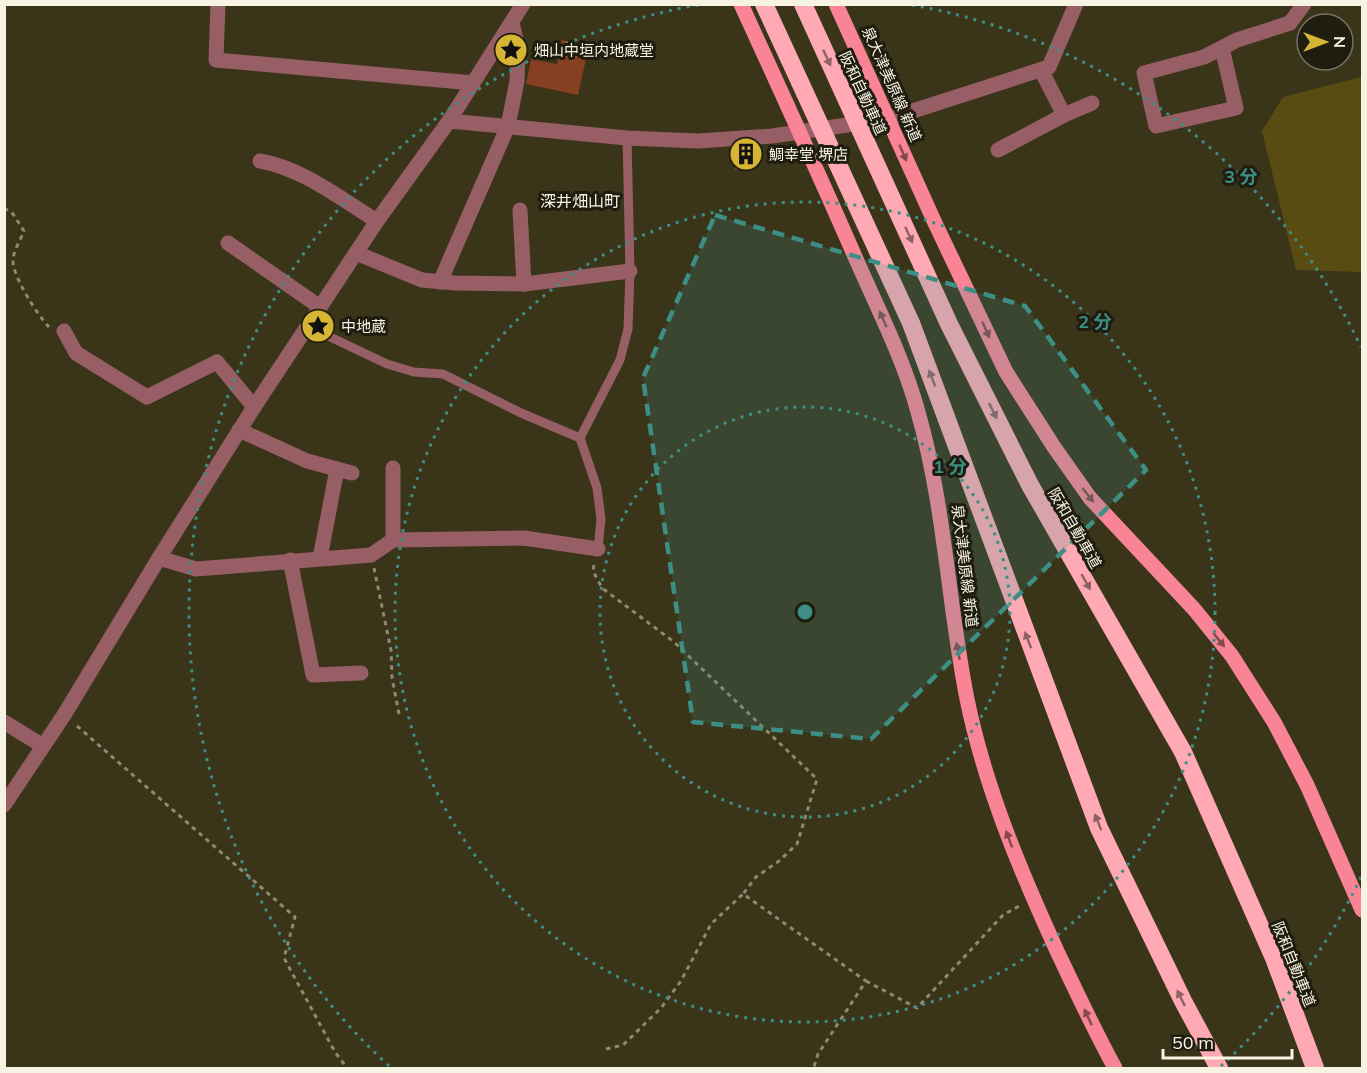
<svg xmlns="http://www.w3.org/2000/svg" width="1367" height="1073" viewBox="0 0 1367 1073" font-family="Mulish,'Noto Sans JP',sans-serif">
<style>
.green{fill:#584c13}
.building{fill:#863f20}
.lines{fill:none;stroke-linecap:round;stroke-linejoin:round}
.path{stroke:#8e8973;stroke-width:3;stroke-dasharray:4.5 4.5;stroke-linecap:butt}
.lane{stroke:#975e66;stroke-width:9}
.street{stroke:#975e66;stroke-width:15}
.primary{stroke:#f88496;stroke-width:15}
.highway{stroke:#fea9b4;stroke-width:18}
.oneway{fill:#8e6262}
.oneway2{fill:#814b4c}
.marked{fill:#3d8f85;fill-opacity:0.2;stroke:#3d8f85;stroke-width:4.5;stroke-dasharray:12 8;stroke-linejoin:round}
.ring{fill:none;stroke:#3d8f85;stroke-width:3;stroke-dasharray:3 6}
.labels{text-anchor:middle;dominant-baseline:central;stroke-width:6;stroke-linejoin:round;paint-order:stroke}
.poi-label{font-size:15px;fill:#f6f3e3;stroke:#1f1c10;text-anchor:start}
.street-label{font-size:15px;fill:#f6f3e3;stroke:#1f1c10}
.neighbourhood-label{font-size:16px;fill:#f6f3e3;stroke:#1f1c10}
.centre{fill:#3d8f85;stroke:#1f1c10;stroke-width:3}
.ring-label{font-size:18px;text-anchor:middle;font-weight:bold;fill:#3d8f85;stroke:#1f1c10;stroke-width:6;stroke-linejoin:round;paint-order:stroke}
</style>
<rect width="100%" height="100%" fill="#3a3419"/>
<path class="green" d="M1362,77v195l-66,-2 -34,-139 21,-34z"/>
<g class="building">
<path d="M562,40l19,4 -3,13 8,2 -8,36 -52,-11 5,-25 26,5z"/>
<path d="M757,147l1,17 -23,6 -1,-22z"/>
</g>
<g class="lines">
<g class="path">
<path d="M4,208l9,6 11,17c-3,8 -10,19 -11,28 -2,15 25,57 36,68"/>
<path d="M594,565l-1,6 9,17 72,54 143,137 -20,65 -18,17 -23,16 -13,17 123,87 -48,73 -4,13 1,1"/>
<path d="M374,568l17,82 1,28 7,36"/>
<path d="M77,726l218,191 -11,41 51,94 12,16"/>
<path d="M866,981l51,27 86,-93 18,-10"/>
<path d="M606,1049l17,-4 38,-37 20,-27 30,-57 32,-30"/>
</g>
<g class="lane">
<path d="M307,326l80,38 27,8 29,2 78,39 59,25"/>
<path d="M598,549l3,-30 -4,-31 -17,-50 40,-78 8,-31 2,-58 -3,-133"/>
</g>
<g class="street">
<path d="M218,4l-2,56 257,23"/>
<path d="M1222,48l14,60 -80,18 -12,-53 60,-16 33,-17 53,-17 14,-19"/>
<path d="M1041,70l23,45"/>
<path d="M449,121l178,17 71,3 74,-5 116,-17 161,-52 27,-63"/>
<path d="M998,150l66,-35 28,-12"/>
<path d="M260,161c42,7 81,38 117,60"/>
<path d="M520,210l4,74"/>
<path d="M228,243l92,64"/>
<path d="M356,253l66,27 33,3 69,1 106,-13"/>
<path d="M440,282l68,-156 9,-45 1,-32 -6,-27"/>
<path d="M64,331l12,22 71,44 70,-35 37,45"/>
<path d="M239,430l68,31 45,12"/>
<path d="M393,468v72"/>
<path d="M159,558l37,11 175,-14 22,-15 131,-2 74,11"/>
<path d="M320,558l17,-89"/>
<path d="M290,560l23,115 48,-2"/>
<path d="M4,722l39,24"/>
<path d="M4,805l60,-90 95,-157 95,-151 123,-186 72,-100 74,-117"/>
</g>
<g class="primary">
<path d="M741,4c39,85 78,170 115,255 22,50 48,101 62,153 27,94 30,192 49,287 18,88 53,171 90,252 19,40 37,79 58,117"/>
<path d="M836,4l99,219 71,149 48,75 36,51 104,111 38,47 42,66 33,63 55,125"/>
</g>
<g class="highway">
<path d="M764,4l147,319 188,505 84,173 36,67"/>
<path d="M803,4l146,320 81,161 153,267 91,206 41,110"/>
</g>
</g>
<defs><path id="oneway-solid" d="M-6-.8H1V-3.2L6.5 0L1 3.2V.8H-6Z" transform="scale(1.5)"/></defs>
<g class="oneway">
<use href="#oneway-solid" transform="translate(827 58) rotate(65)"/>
<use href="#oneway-solid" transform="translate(909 235) rotate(65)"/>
<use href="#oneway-solid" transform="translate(932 378) rotate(-111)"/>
<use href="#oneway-solid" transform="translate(993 411) rotate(63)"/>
<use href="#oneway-solid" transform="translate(1086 582) rotate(60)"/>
<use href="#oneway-solid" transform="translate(1028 640) rotate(-111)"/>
<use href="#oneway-solid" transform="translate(1098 822) rotate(-112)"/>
<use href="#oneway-solid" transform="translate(1181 998) rotate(-116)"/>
</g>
<g class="oneway2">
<use href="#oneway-solid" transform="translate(903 153) rotate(66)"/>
<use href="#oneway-solid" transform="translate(883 319) rotate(-114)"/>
<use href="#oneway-solid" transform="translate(986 330) rotate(65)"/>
<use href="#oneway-solid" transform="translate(1088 495) rotate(52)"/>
<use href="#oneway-solid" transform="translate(1219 640) rotate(51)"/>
<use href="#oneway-solid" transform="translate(958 651) rotate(-101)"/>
<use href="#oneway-solid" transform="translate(1009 839) rotate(-110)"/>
<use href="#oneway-solid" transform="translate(1088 1017) rotate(-115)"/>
</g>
<path class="marked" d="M715,215l310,91 121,164 -275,269 -178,-17 -50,-344z"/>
<g class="ring">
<circle cx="805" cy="612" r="205"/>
<circle cx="805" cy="612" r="410"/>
<path d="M1361 877A616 616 0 0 1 1221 1066M389 1066A616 616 0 0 1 698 5M912 5A616 616 0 0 1 1361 347"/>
</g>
<defs>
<g id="sight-disc" transform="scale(1.725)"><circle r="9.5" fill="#d6b534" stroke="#1f1c10"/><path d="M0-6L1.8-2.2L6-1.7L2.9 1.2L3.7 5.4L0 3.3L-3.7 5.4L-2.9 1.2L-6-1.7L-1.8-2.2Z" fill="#111"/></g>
<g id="building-disc" transform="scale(1.725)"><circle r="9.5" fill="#d6b534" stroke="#1f1c10"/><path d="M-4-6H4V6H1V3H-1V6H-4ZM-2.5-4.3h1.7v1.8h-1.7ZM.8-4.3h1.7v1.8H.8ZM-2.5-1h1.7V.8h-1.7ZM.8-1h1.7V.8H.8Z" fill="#111"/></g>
</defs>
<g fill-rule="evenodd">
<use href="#sight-disc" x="511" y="50"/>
<use href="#building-disc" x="746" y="154"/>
<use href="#sight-disc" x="318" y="326"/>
</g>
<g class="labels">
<g class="poi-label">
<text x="534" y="50">畑山中垣内地蔵堂</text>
<text x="769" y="154">鯛幸堂 堺店</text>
<text x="341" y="326">中地蔵</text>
</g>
<g class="street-label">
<text transform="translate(892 84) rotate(66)">泉大津美原線 新道</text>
<text transform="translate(863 93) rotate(65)">阪和自動車道</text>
<text transform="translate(1075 528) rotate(60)">阪和自動車道</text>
<text transform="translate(965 566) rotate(83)">泉大津美原線 新道</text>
<text transform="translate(1294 964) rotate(68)">阪和自動車道</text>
</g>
<g class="neighbourhood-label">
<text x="580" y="201">深井畑山町</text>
</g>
</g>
<circle cx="805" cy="612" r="9" class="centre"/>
<g class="ring-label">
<text x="1241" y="183">3 分</text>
<text x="1095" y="328">2 分</text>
<text x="950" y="473">1 分</text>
</g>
<rect width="1367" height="1073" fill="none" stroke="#f6f3e3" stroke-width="12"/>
<g transform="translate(1325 42) rotate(90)"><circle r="28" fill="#1f1c10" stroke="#757264" stroke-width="1.5"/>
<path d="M0-4.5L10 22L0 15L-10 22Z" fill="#d6b534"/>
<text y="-9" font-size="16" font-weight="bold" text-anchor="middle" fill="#f6f3e3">N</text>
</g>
<path d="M1163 1049v9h129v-9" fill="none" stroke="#f6f3e3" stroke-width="3"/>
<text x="1172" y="1049" font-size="18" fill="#f6f3e3" stroke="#1f1c10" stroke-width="4.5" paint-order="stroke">50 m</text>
</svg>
